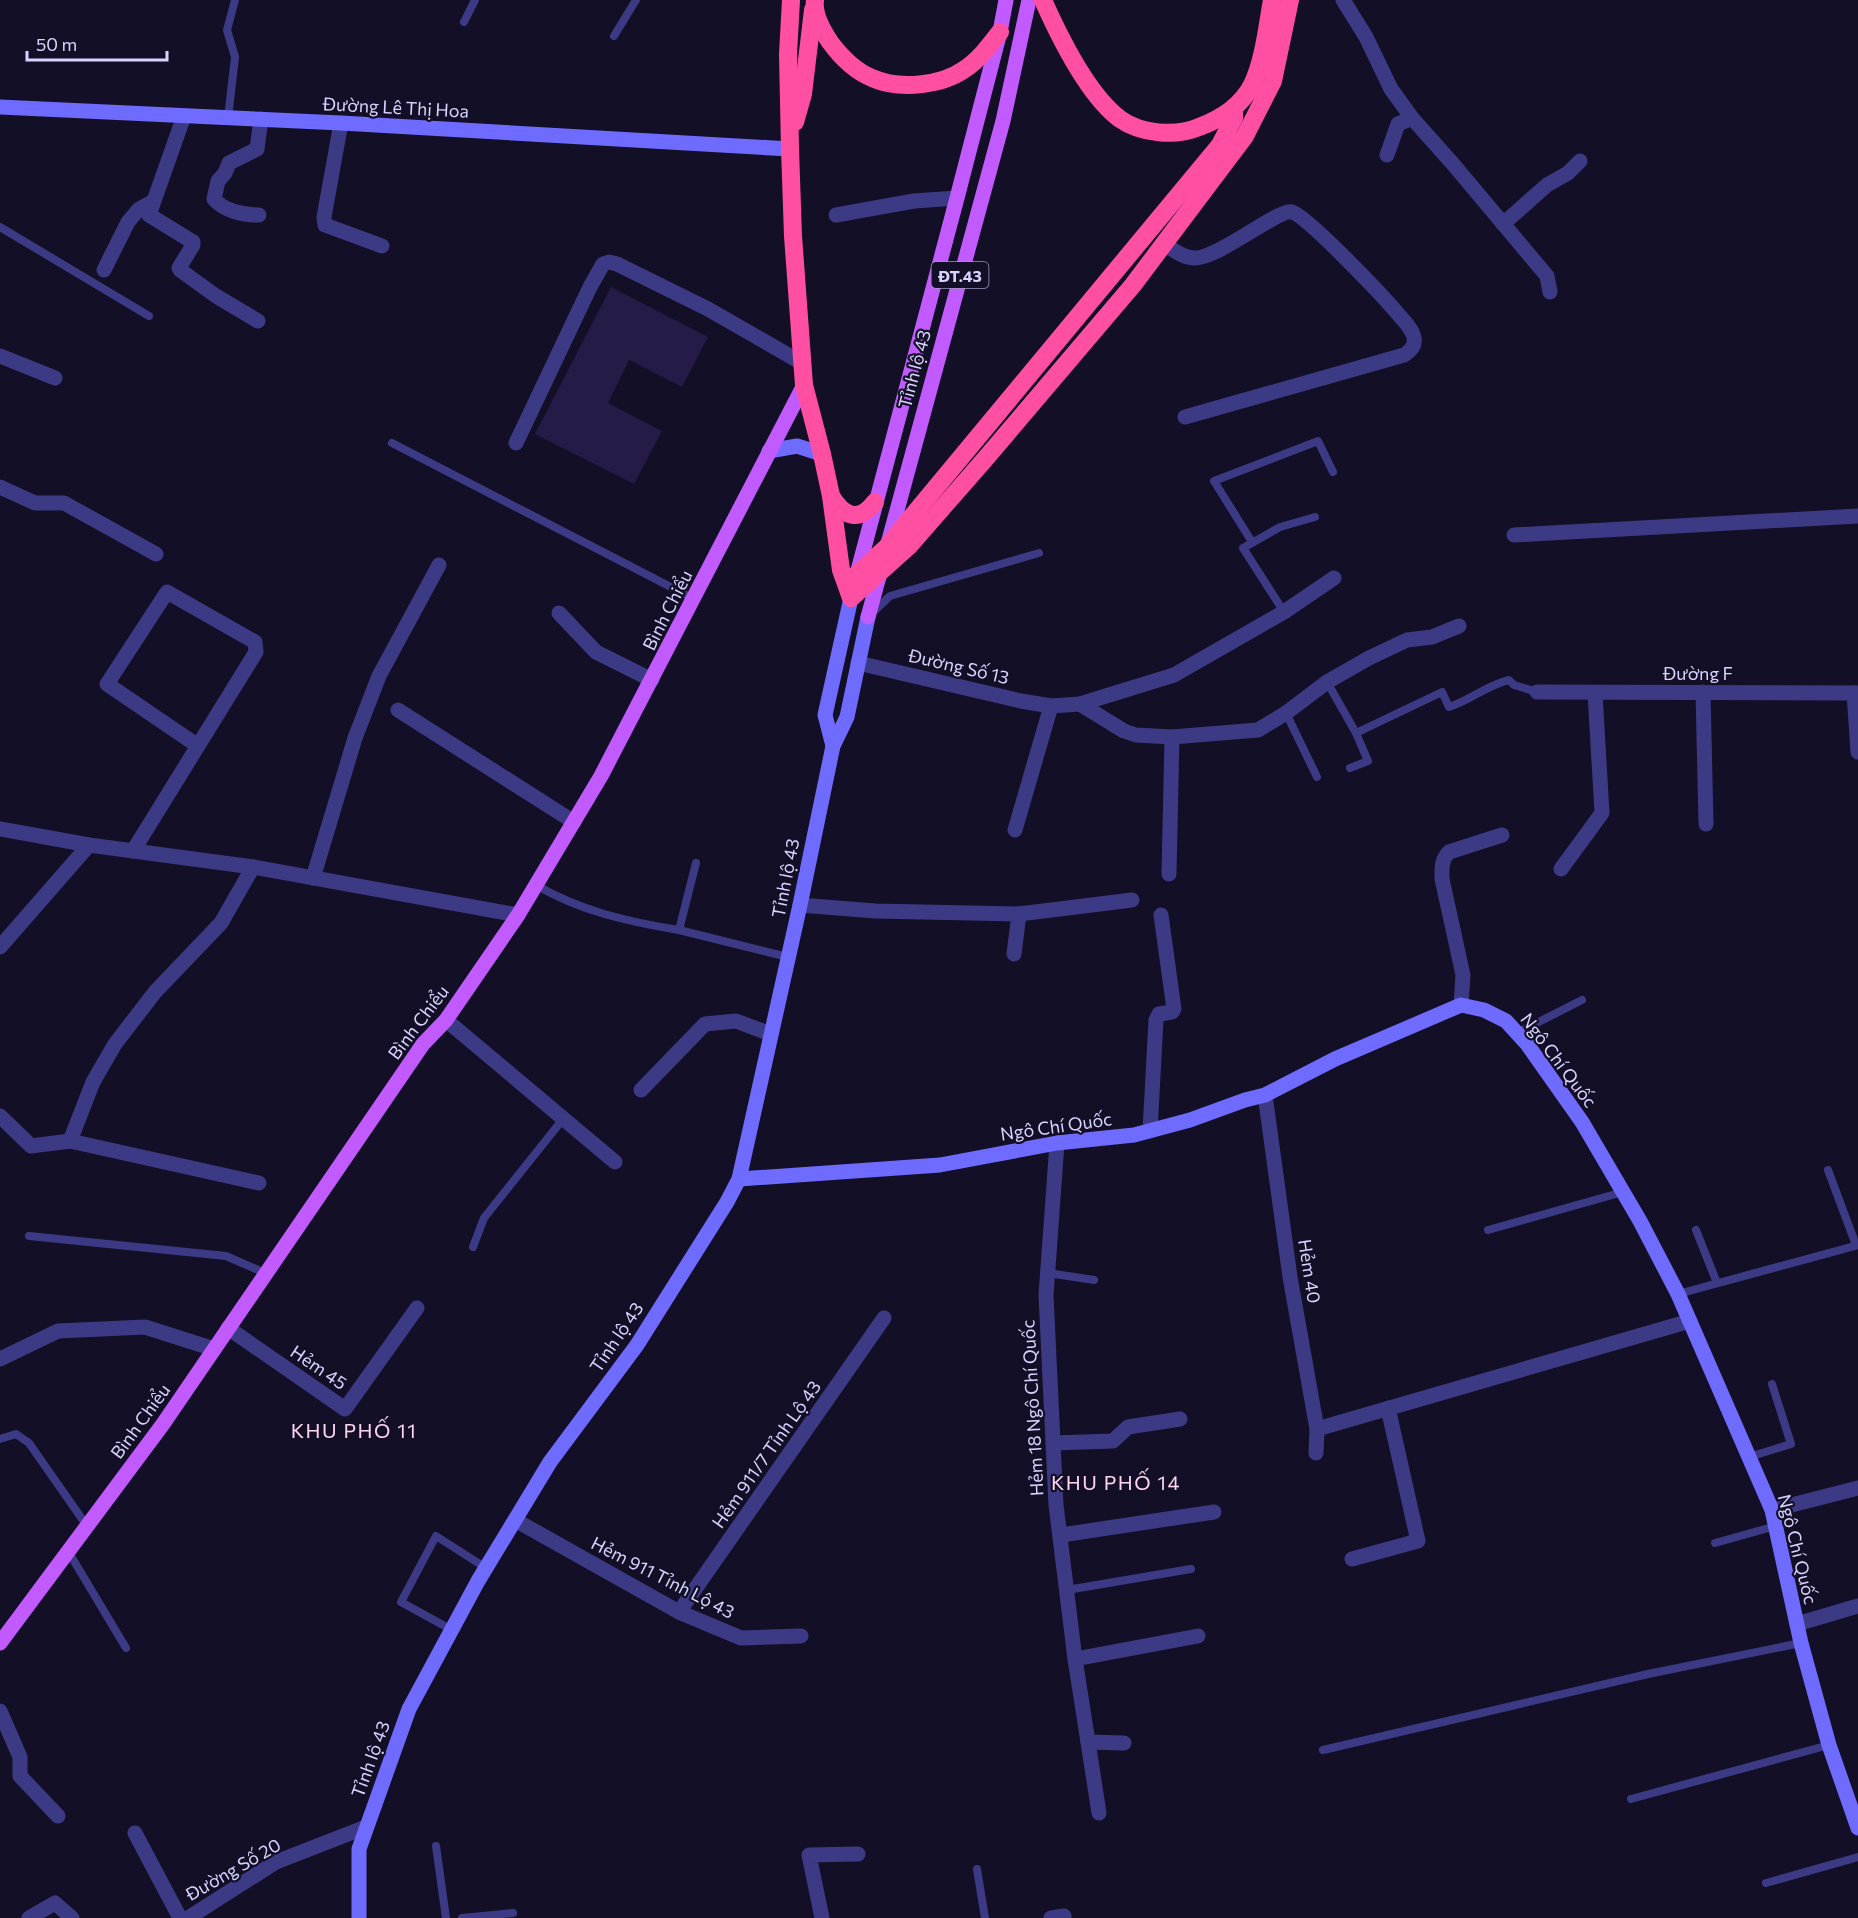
<svg xmlns="http://www.w3.org/2000/svg" width="1858" height="1918" viewBox="0 0 1858 1918" font-family="Commissioner,sans-serif">
<style>
.building{fill:#241b47}
.lines{fill:none;stroke-linecap:round;stroke-linejoin:round}
.lane{stroke:#3d3a85;stroke-width:8}
.street{stroke:#3d3a85;stroke-width:15}
.secondary{stroke:#6f6bff;stroke-width:15}
.primary{stroke:#c25bff;stroke-width:15}
.highway{stroke:#ff4fa3;stroke-width:18}
.labels{text-anchor:middle;dominant-baseline:central;stroke-width:4.5;stroke-linejoin:round;paint-order:stroke}
.shield{fill:#130f26;stroke:#9e99be;stroke-width:1.5}
.shield-label{font-size:16px;font-weight:bold;fill:#d9d4ff}
.street-label{font-size:18px;fill:#d9d4ff;stroke:#130f26}
.neighbourhood-label{font-size:20px;letter-spacing:1.5px;fill:#ffd6f0;stroke:#130f26}
</style>
<rect width="100%" height="100%" fill="#130f26"/>
<path class="building" d="M611,287l97,50 -26,50 -53,-27 -21,43 54,28 -28,53 -99,-50z"/>
<g class="lines">
<g class="lane">
<path d="M464,22l11,-22"/>
<path d="M614,36l22,-36"/>
<path d="M228,118l7,-61 -8,-27 8,-30"/>
<path d="M0,227l149,89"/>
<path d="M392,443l302,156"/>
<path d="M1252,542l-38,-61 104,-40 15,31"/>
<path d="M1284,612l-41,-64 37,-21 35,-10"/>
<path d="M871,614l19,-18 149,-43"/>
<path d="M1327,682l29,51 12,28 -18,7"/>
<path d="M1286,713l31,64"/>
<path d="M1356,733l86,-41 7,15c22,-7 38,-22 60,-27l5,5 23,7"/>
<path d="M696,863l-17,67 109,27"/>
<path d="M536,885c44,26 93,37 143,45"/>
<path d="M1517,1033l65,-33"/>
<path d="M1828,1170l28,75"/>
<path d="M1488,1230l135,-38"/>
<path d="M1696,1230l21,53"/>
<path d="M29,1236l197,20 39,17"/>
<path d="M473,1247l11,-29 79,-99"/>
<path d="M1048,1273l46,7"/>
<path d="M1678,1294l180,-49"/>
<path d="M0,1439l16,-5 13,9 58,83"/>
<path d="M1749,1457l42,-13 -19,-60"/>
<path d="M1715,1543l61,-17"/>
<path d="M68,1551l58,97"/>
<path d="M1067,1590l124,-21"/>
<path d="M452,1630l-51,-28 35,-66 50,32"/>
<path d="M1323,1750l325,-76 153,-31"/>
<path d="M1631,1799l198,-54"/>
<path d="M436,1846l10,72"/>
<path d="M977,1869l8,49"/>
<path d="M1766,1883l92,-26"/>
<path d="M462,1918l51,-5"/>
</g>
<g class="street">
<path d="M1343,0l23,37 25,52 21,29 -14,6 -11,31"/>
<path d="M184,116l-35,99 44,27v3l-14,23 1,2 36,26 42,25"/>
<path d="M1412,118l41,46 94,112 3,16"/>
<path d="M341,123l-17,94 1,8 57,21"/>
<path d="M259,215c-16,0 -35,-4 -45,-16l4,-18 7,-8 4,-10 28,-14 4,-30"/>
<path d="M836,215l78,-14 43,-3"/>
<path d="M1503,224l44,-39 21,-12 12,-12"/>
<path d="M1164,243c9,7 18,14 29,15 24,2 86,-50 99,-46 15,4 92,85 106,102 11,12 27,28 6,41l-219,62"/>
<path d="M104,270l24,-48 11,-13 13,-7"/>
<path d="M0,356l55,22"/>
<path d="M516,443l74,-156 13,-23 6,-2 8,2 91,45 94,54"/>
<path d="M0,487l35,16h29l92,51"/>
<path d="M1514,535l344,-19"/>
<path d="M559,613l37,39 56,28"/>
<path d="M858,663l163,38 30,5 29,-2 94,-29 110,-63 50,-34"/>
<path d="M1537,692l321,1"/>
<path d="M1703,692l3,132"/>
<path d="M1854,693l4,59"/>
<path d="M1080,704l44,27 12,4 36,2 86,-7 28,-17 41,-31 42,-24 38,-18 25,-3 27,-11"/>
<path d="M398,710l176,112"/>
<path d="M0,829l89,16 164,22 265,48"/>
<path d="M1015,830l36,-124"/>
<path d="M133,851l123,-199 -1,-10 -88,-50 -60,92 91,62"/>
<path d="M1561,869l41,-56 -7,-120"/>
<path d="M1169,874l3,-137"/>
<path d="M313,878l42,-140 24,-62 60,-111"/>
<path d="M800,905l75,6 144,3 -5,40"/>
<path d="M1019,914l113,-14"/>
<path d="M0,947l89,-102"/>
<path d="M1461,1005l2,-30 -21,-96c0,-11 -1,-19 7,-27l53,-17"/>
<path d="M446,1020l169,142"/>
<path d="M641,1090l64,-66 31,-3 35,13"/>
<path d="M1265,1095l25,182 27,152 -1,24"/>
<path d="M0,1116l31,30 39,-5 189,42"/>
<path d="M1150,1131l6,-111 3,-6 13,-2 2,-3 -13,-94"/>
<path d="M70,1141l23,-59 22,-38 40,-52 66,-69 32,-56"/>
<path d="M1057,1143l-11,152 10,210 19,154 13,83 36,1"/>
<path d="M228,1328l117,81 72,-101"/>
<path d="M0,1359l58,-28 87,-4 69,22"/>
<path d="M1317,1429l373,-108"/>
<path d="M1053,1443l60,-2 15,-14 52,-8"/>
<path d="M1772,1510l86,-22"/>
<path d="M515,1520l164,92 62,26 60,-2"/>
<path d="M1061,1535l153,-23"/>
<path d="M1352,1559l66,-18 -30,-133"/>
<path d="M679,1612l205,-294"/>
<path d="M1797,1624l61,-18"/>
<path d="M1075,1659l123,-23"/>
<path d="M0,1711l20,46v19l38,40"/>
<path d="M1088,1742l11,71"/>
<path d="M135,1833l45,85"/>
<path d="M29,1918l26,-15 17,15"/>
<path d="M188,1918l88,-56 90,-35"/>
<path d="M822,1918l-13,-63 49,-1"/>
<path d="M1051,1918l13,-2"/>
</g>
<g class="secondary">
<path d="M0,107l341,16 449,26"/>
<path d="M769,451l28,-5 25,8"/>
<path d="M833,746l-8,-31 26,-117"/>
<path d="M739,1179l201,-14 117,-22 77,-8 56,-15 55,-20 20,-5 70,-36 126,-54 23,5 22,11 21,23 55,78 58,99 38,73 94,216 29,133 28,102 29,83"/>
<path d="M359,1918v-69l50,-140 69,-128 72,-119 87,-117 90,-143 12,-23 61,-274 33,-159 14,-29 21,-100"/>
</g>
<g class="primary">
<path d="M856,578l101,-380 43,-166 6,-32"/>
<path d="M868,617l135,-496 26,-121"/>
<path d="M0,1643l163,-219 260,-380 23,-24 72,-105 83,-139 203,-391"/>
</g>
<g class="highway">
<path d="M791,0l-3,54 2,95 3,87 11,149 18,69 9,42 10,74 10,28 58,-52 77,-88 147,-173 112,-149 28,-55 17,-81"/>
<path d="M815,0c-2,15 7,30 15,42 11,15 25,29 42,36 27,12 69,8 93,-9 14,-9 25,-24 35,-37"/>
<path d="M1043,0c16,36 45,95 77,119 21,15 56,18 79,8 22,-8 42,-21 53,-42 12,-25 15,-58 20,-85"/>
<path d="M795,122l8,-28 10,-84"/>
<path d="M831,496c13,21 28,27 44,6"/>
<path d="M856,575l30,-27 23,-28 311,-375 14,-27v-11"/>
</g>
</g>
<g class="labels">
<rect class="shield" x="931.5" y="262" width="57" height="26" rx="4.5"/>
<g class="shield-label">
<text x="960" y="275">ĐT.43</text>
</g>
<g class="street-label">
<text transform="translate(396 107) rotate(3)">Đường Lê Thị Hoa</text>
<text transform="translate(914 369) rotate(-75)">Tỉnh lộ 43</text>
<text transform="translate(667 610) rotate(-63)">Bình Chiểu</text>
<text transform="translate(959 666) rotate(13)">Đường Số 13</text>
<text x="1698" y="673">Đường F</text>
<text transform="translate(785 878) rotate(-79)">Tỉnh lộ 43</text>
<text transform="translate(418 1022) rotate(-53)">Bình Chiểu</text>
<text transform="translate(1559 1060) rotate(53)">Ngô Chí Quốc</text>
<text transform="translate(1056 1126) rotate(-8)">Ngô Chí Quốc</text>
<text transform="translate(1310 1271) rotate(81)">Hẻm 40</text>
<text transform="translate(616 1337) rotate(-56)">Tỉnh lộ 43</text>
<text transform="translate(319 1367) rotate(34)">Hẻm 45</text>
<text transform="translate(1032 1408) rotate(-93)">Hẻm 18 Ngô Chí Quốc</text>
<text transform="translate(140 1421) rotate(-54)">Bình Chiểu</text>
<text transform="translate(766 1454) rotate(-55)">Hẻm 911/7 Tỉnh Lộ 43</text>
<text transform="translate(1798 1549) rotate(76)">Ngô Chí Quốc</text>
<text transform="translate(663 1577) rotate(27)">Hẻm 911 Tỉnh Lộ 43</text>
<text transform="translate(370 1759) rotate(-70)">Tỉnh lộ 43</text>
<text transform="translate(233 1869) rotate(-30)">Đường Số 20</text>
</g>
<g class="neighbourhood-label">
<text x="354" y="1430">KHU PHỐ 11</text>
<text x="1116" y="1482">KHU PHỐ 14</text>
</g>
</g>
<path d="M27 51v9h140v-9" fill="none" stroke="#d9d4ff" stroke-width="3"/>
<text x="36" y="51" font-size="18" fill="#d9d4ff" stroke="#130f26" stroke-width="4.5" paint-order="stroke">50 m</text>
</svg>
